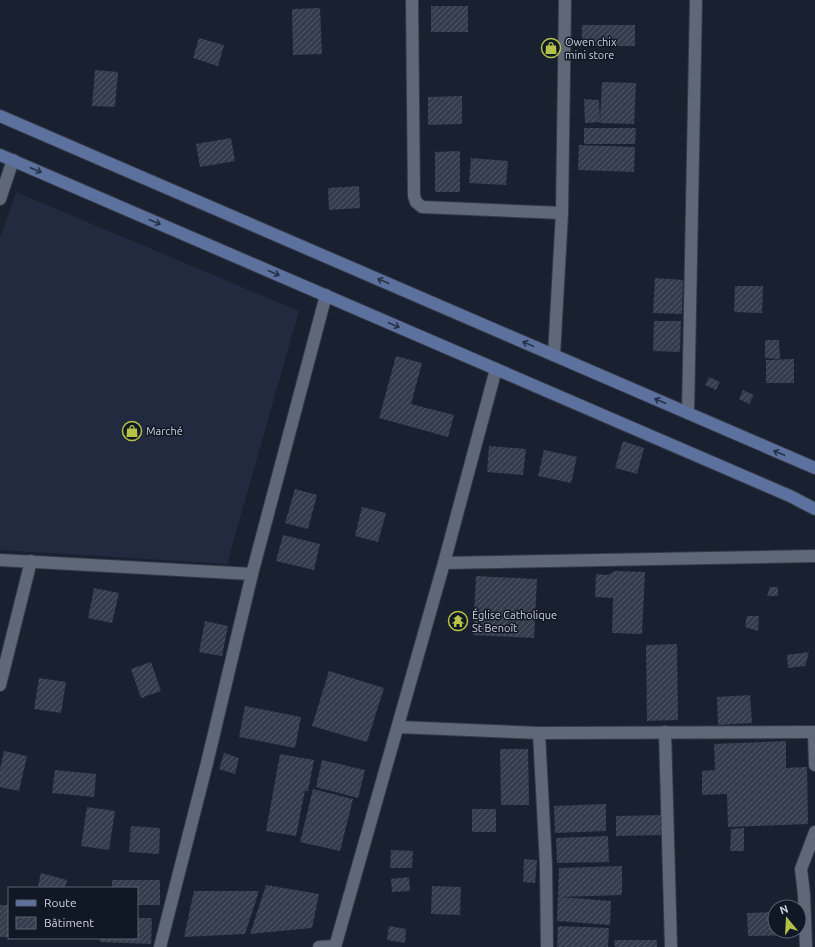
<svg xmlns="http://www.w3.org/2000/svg" width="815" height="947" viewBox="0 0 815 947" font-family="Ubuntu,sans-serif">
<style>
.built{fill:#212a3e}
.building{fill:url(#building-hatch)}
.lines{fill:none;stroke-linecap:round;stroke-linejoin:round}
.street-casing{stroke:#353a46;stroke-width:14}
.secondary-casing{stroke:#353a46;stroke-width:14}
.street{stroke:#5f6879;stroke-width:12}
.secondary{stroke:#5c719e;stroke-width:12}
.oneway{stroke:#273249}
.labels{text-anchor:middle;dominant-baseline:central;stroke-width:3;stroke-linejoin:round;paint-order:stroke}
.poi-label{font-size:11px;fill:#cdd3dd;stroke:#101725;text-anchor:start}
</style>
<defs>
<pattern id="building-hatch" width="6" height="6" patternUnits="userSpaceOnUse"><rect width="6" height="6" fill="#353d4d"/><path d="M-1 1l2-2M0 6l6-6M5 7l2-2" fill="none" stroke="#515866"/></pattern>
</defs>
<rect width="100%" height="100%" fill="#19202f"/>
<path class="built" d="M16,192l283,119 -72,253 -227,-14v-312z"/>
<g class="building">
<rect x="431" y="6" width="37" height="26"/>
<path d="M320,8l2,46 -29,1 -1,-46z"/>
<rect x="582" y="25" width="53" height="21"/>
<path d="M199,38l25,7 -6,21 -25,-8z"/>
<path d="M95,70l23,2 -3,35 -23,-1z"/>
<path d="M602,82l34,1 -2,41 -34,-1z"/>
<path d="M462,96v28l-34,1v-28z"/>
<path d="M584,99l15,1 1,22 -15,1z"/>
<path d="M584,128h52l-1,16h-51z"/>
<path d="M231,138l4,23 -35,6 -4,-23z"/>
<path d="M579,145l56,2 -1,25 -56,-2z"/>
<path d="M460,151v41h-25v-40z"/>
<path d="M471,158l37,3 -2,24 -37,-2z"/>
<path d="M359,186l1,22 -31,2 -1,-22z"/>
<path d="M655,278l28,2 -1,34 -29,-1z"/>
<path d="M735,286h28l-1,27 -28,-1z"/>
<path d="M654,321h27l-1,31 -27,-1z"/>
<path d="M765,340h14l1,19 -15,-1z"/>
<path d="M396,356l26,7 -11,41 43,11 -6,22 -69,-19z"/>
<path d="M794,359v24h-28v-23z"/>
<path d="M709,377l11,5 -4,8 -11,-5z"/>
<path d="M743,390l11,5 -5,9 -10,-5z"/>
<path d="M623,441l21,7 -7,26 -22,-6z"/>
<path d="M489,446l37,3 -3,26 -36,-3z"/>
<path d="M544,450l33,7 -6,26 -33,-7z"/>
<path d="M295,489l22,6 -9,34 -23,-6z"/>
<path d="M362,507l24,6 -8,29 -23,-6z"/>
<path d="M283,535l37,9 -6,26 -38,-9z"/>
<path d="M615,571l30,1 -3,62 -30,-1 1,-35 -18,-1 1,-23 12,1z"/>
<path d="M476,576l61,3 -3,59 -61,-3z"/>
<path d="M770,587h8v9h-11z"/>
<path d="M94,588l25,5 -7,30 -24,-5z"/>
<path d="M747,616h12l-1,15 -13,-4z"/>
<path d="M205,621l23,5 -6,30 -23,-4z"/>
<path d="M677,644l1,76 -31,1 -1,-76z"/>
<path d="M809,652l-4,14 -17,2 -1,-13z"/>
<path d="M151,662l10,29 -20,7 -10,-29z"/>
<path d="M329,671l55,17 -17,54 -55,-16z"/>
<path d="M39,678l27,4 -5,31 -27,-4z"/>
<path d="M750,695l2,28 -34,2 -1,-28z"/>
<path d="M245,706l56,11 -6,31 -56,-11z"/>
<path d="M786,741v27l21,-1 1,57 -80,3 -1,-33 -25,1v-24l13,-1 -1,-26z"/>
<path d="M500,749h28l1,56h-28z"/>
<path d="M4,751l23,5 -8,35 -19,-4v-18z"/>
<path d="M224,753l15,5 -4,16 -16,-5z"/>
<path d="M280,754l34,6 -6,31 -13,-3 10,2 -9,46 -30,-5z"/>
<path d="M322,760l43,10 -7,28 -42,-11z"/>
<path d="M55,770l41,4 -2,23 -42,-4z"/>
<path d="M313,789l40,10 -13,52 -40,-9z"/>
<path d="M606,804v27l-51,2 -1,-27z"/>
<path d="M87,807l28,4 -6,39 -28,-4z"/>
<rect x="472" y="809" width="24" height="23"/>
<path d="M664,815v20l-48,1v-20z"/>
<path d="M131,826l29,2 -1,26 -30,-2z"/>
<path d="M744,828v23h-14l1,-22z"/>
<path d="M608,836l1,26 -52,1 -1,-25z"/>
<path d="M391,850l22,1 -1,17h-22z"/>
<path d="M524,859l13,1 -2,23 -12,-1z"/>
<path d="M622,866v29l-62,2 51,4 -1,24 -53,-4 2,-53z"/>
<path d="M41,873l26,7 -2,8h-20l-7,-2z"/>
<path d="M409,877l1,14 -18,1 -1,-13z"/>
<path d="M112,880h48v25h-23v-17h-25z"/>
<path d="M266,885l53,9 -7,34 -62,6z"/>
<path d="M432,886l29,1 -1,28 -29,-1z"/>
<path d="M194,891h65l-14,43 -61,3z"/>
<rect x="0" y="905" width="9" height="32"/>
<rect x="781" y="905" width="18" height="2"/>
<path d="M775,912v19h24v4l-51,1 -1,-23z"/>
<path d="M137,918h15l-1,26 -51,-2v-4h37z"/>
<path d="M389,926l17,3 -1,14 -18,-3z"/>
<path d="M558,926l51,2 -1,19h-51z"/>
<path d="M614,940h43v7h-42z"/>
</g>
<g class="lines">
<g class="street-casing">
<g id="street">
<path d="M412,0l2,196 2,6 6,5 140,6"/>
<path d="M0,199l13,-39"/>
<path d="M554,355l8,-142 3,-213"/>
<path d="M688,413l8,-413"/>
<path d="M0,560l252,14"/>
<path d="M444,563l371,-7"/>
<path d="M0,685l31,-124"/>
<path d="M398,727l141,6 276,-1"/>
<path d="M665,732l6,215"/>
<path d="M814,732l1,33"/>
<path d="M539,733l7,132 1,82"/>
<path d="M160,947l47,-184 45,-189 74,-279"/>
<path d="M319,947l16,-1"/>
<path d="M335,947l109,-384 52,-194"/>
<path d="M806,947l-2,-53 -3,-25 14,-37"/>
</g>
</g>
<g class="secondary-casing">
<g id="secondary">
<path d="M0,116l815,352"/>
<path d="M0,155l790,341 25,13"/>
</g>
</g>
<use href="#street" class="street"/>
<use href="#secondary" class="secondary"/>
</g>
<defs><path id="oneway-shaft" d="M-6 0H5M1.5-3L5.5 0L1.5 3" fill="none" stroke-width="1.6" stroke-linecap="round" stroke-linejoin="round"/></defs>
<g class="oneway">
<use href="#oneway-shaft" transform="translate(36 170) rotate(23)"/>
<use href="#oneway-shaft" transform="translate(155 222) rotate(23)"/>
<use href="#oneway-shaft" transform="translate(274 273) rotate(23)"/>
<use href="#oneway-shaft" transform="translate(383 281) rotate(-157)"/>
<use href="#oneway-shaft" transform="translate(394 325) rotate(23)"/>
<use href="#oneway-shaft" transform="translate(528 344) rotate(-157)"/>
<use href="#oneway-shaft" transform="translate(660 401) rotate(-157)"/>
<use href="#oneway-shaft" transform="translate(779 453) rotate(-157)"/>
</g>
<defs>
<g id="shop-ring" transform="scale(1)"><circle r="9.5" fill="#101725" stroke="#b6c148" stroke-width="1.5"/><path d="M-5-2.5h2.3a2.7 3.5 0 0 1 5.4 0H5L5.5 6h-11ZM-1.5-2.5h3a1.5 2.3 0 0 0-3 0Z" fill="#b6c148"/></g>
<g id="temple-ring" transform="scale(1)"><circle r="9.5" fill="#101725" stroke="#b6c148" stroke-width="1.5"/><path d="M0-6L5-2H3V0L6.5 2.5H4V6H1.5V3h-3V6H-4V2.5H-6.5L-3 0V-2H-5Z" fill="#b6c148"/></g>
</defs>
<g fill-rule="evenodd">
<use href="#shop-ring" x="551" y="48"/>
<use href="#shop-ring" x="132" y="431"/>
<use href="#temple-ring" x="458" y="621"/>
</g>
<g class="labels">
<g class="poi-label">
<text x="565" y="42">Owen chix<tspan x="565" dy="13">mini store</tspan></text>
<text x="146" y="431">Marché</text>
<text x="472" y="615">Église Catholique<tspan x="472" dy="13">St Benoît</tspan></text>
</g>
</g>
<rect x="8" y="887" width="130" height="52" fill="#101725" stroke="#5c626f"/>
<rect x="16" y="900" width="20" height="6" fill="#5c719e" stroke="#5c626f"/>
<text x="44" y="907" font-size="12" fill="#cdd3dd">Route</text>
<rect x="16" y="917" width="20" height="12" fill="url(#building-hatch)" stroke="#5c626f"/>
<text x="44" y="927" font-size="12" fill="#cdd3dd">Bâtiment</text>
<g transform="translate(787 919) rotate(342)"><circle r="19" fill="#101725" stroke="#5c626f"/>
<path d="M0-3L7 15L0 10L-7 15Z" fill="#b6c148"/>
<text y="-6" font-size="11" font-weight="bold" text-anchor="middle" fill="#cdd3dd">N</text>
</g>
</svg>
